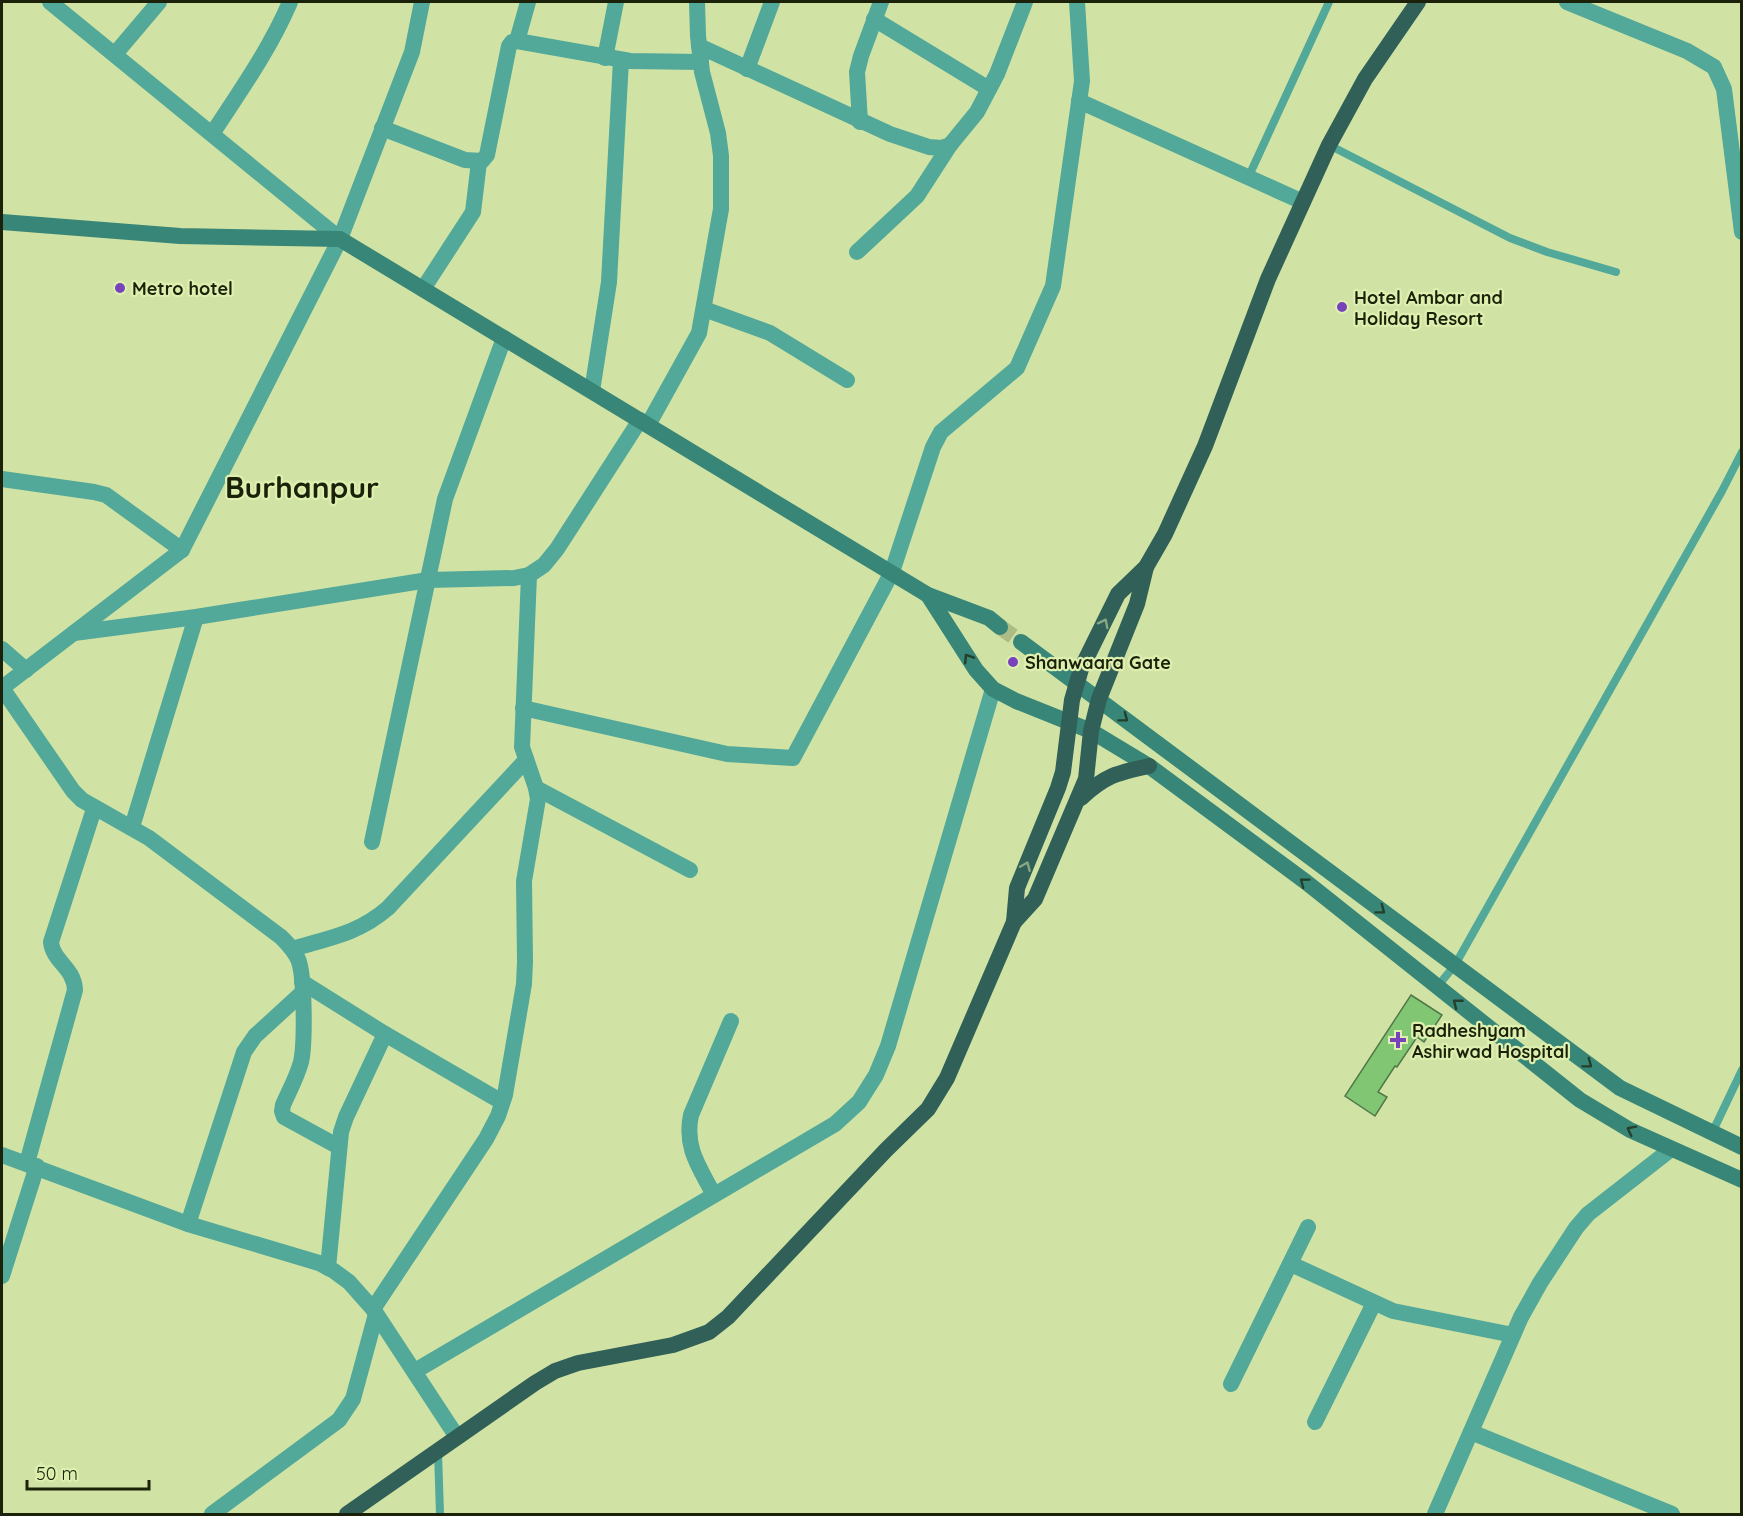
<svg xmlns="http://www.w3.org/2000/svg" width="1743" height="1516" viewBox="0 0 1743 1516" font-family="Quicksand,sans-serif">
<style>
.building{fill:#80c673;stroke:#517849;stroke-width:1.5}
.lines{fill:none;stroke-linecap:round;stroke-linejoin:round}
.secondary-tunnel{stroke:#adbc85;stroke-width:16;stroke-dasharray:16 8;stroke-linecap:butt}
.service{stroke:#52a899;stroke-width:8}
.minor{stroke:#52a899;stroke-width:16}
.tertiary{stroke:#52a899;stroke-width:16}
.secondary{stroke:#388678;stroke-width:16}
.trunk{stroke:#306057;stroke-width:16}
.oneway{stroke:#87a884}
.oneway2{stroke:#24402a}
.poi-dot{fill:#7843ba;stroke:#def0b0;stroke-width:2}
.labels{text-anchor:middle;dominant-baseline:central;stroke-width:4.5;stroke-linejoin:round;paint-order:stroke}
.poi-label{font-size:18px;font-weight:bold;fill:#1c2209;stroke:#def0b0;text-anchor:start}
.town-label{font-size:30px;font-weight:bold;fill:#1c2209;stroke:#def0b0}
</style>
<rect width="100%" height="100%" fill="#d1e3a4"/>
<path class="building" d="M1411,995l31,20 -18,27 -7,-5 -20,30 -2,-1 -17,26 9,5 -12,19 -30,-20z"/>
<g class="lines">
<path class="secondary-tunnel" d="M1000,627l21,15"/>
<g class="service">
<path d="M1329,145l181,93 37,14 69,20"/>
<path d="M1248,178l81,-176"/>
<path d="M1437,987l18,-22 267,-474 20,-39"/>
<path d="M1712,1133l30,-63"/>
<path d="M438,1452l2,62"/>
</g>
<g class="minor">
<path d="M50,2l290,237"/>
<path d="M874,19l115,70"/>
<path d="M517,41l11,-39"/>
<path d="M699,46l191,88 39,13 12,1 9,-3 27,-33 20,-38 28,-72"/>
<path d="M115,54l44,-52"/>
<path d="M605,58l11,-56"/>
<path d="M747,69l25,-67"/>
<path d="M1079,101l224,101"/>
<path d="M860,122l-3,-50 4,-16 20,-54"/>
<path d="M382,128l83,32 17,1 5,-6 22,-109 3,-4 5,-1 113,20 71,1"/>
<path d="M212,134c28,-43 58,-85 78,-132"/>
<path d="M857,252l60,-56 33,-51"/>
<path d="M423,289l50,-77 6,-50"/>
<path d="M704,309l66,24 77,47"/>
<path d="M592,391l17,-109 12,-222"/>
<path d="M648,425l51,-92 22,-124v-53l-3,-23 -16,-61 -4,-36 -1,-34"/>
<path d="M2,479l92,13 12,3 76,55"/>
<path d="M74,633l122,-16 232,-37 86,-2 15,-3 15,-10 13,-16 83,-129"/>
<path d="M2,649l24,21"/>
<path d="M2,688l71,103 9,9 67,38 132,99c7,7 13,13 17,22 7,16 7,85 3,103 -4,15 -12,29 -18,43l-1,6 2,6 55,30"/>
<path d="M523,708l204,46 66,4 99,-186 41,-125 8,-15 76,-64 36,-82 29,-205 -5,-79"/>
<path d="M536,788l154,82"/>
<path d="M132,827l64,-210"/>
<path d="M372,842l73,-343 59,-161"/>
<path d="M292,949c37,-11 66,-15 96,-41l138,-148"/>
<path d="M302,982l83,52 117,68"/>
<path d="M2,1155l186,69 131,39 15,8 15,11 24,27 84,128"/>
<path d="M27,1163l48,-173c-1,-23 -22,-28 -24,-48l43,-133"/>
<path d="M714,1195c-14,-27 -30,-47 -23,-80l40,-94"/>
<path d="M188,1224l56,-172 11,-16 47,-43"/>
<path d="M1291,1264l102,47 120,24"/>
<path d="M328,1268l13,-136 5,-15 39,-83"/>
<path d="M2,1276l35,-110"/>
<path d="M373,1309l113,-170 12,-23 7,-21 19,-111 1,-23 -1,-80 14,-82 -2,-11 -14,-41 7,-172"/>
<path d="M415,1371l420,-247 24,-22 17,-27 12,-29 105,-357"/>
<path d="M1231,1384l77,-157"/>
<path d="M1315,1422l59,-119"/>
<path d="M1471,1432l201,82"/>
<path d="M212,1514l127,-94 14,-21 23,-85"/>
<path d="M1435,1514l86,-197 19,-34 36,-55 12,-14 82,-64"/>
</g>
<g class="tertiary">
<path d="M1567,2l120,49 27,16 10,22 18,143"/>
<path d="M2,688l180,-138 158,-311 72,-187 10,-50"/>
</g>
<g class="secondary">
<path d="M2,222l178,14 160,3 588,356 61,23 11,9"/>
<path d="M928,595l48,75 17,19 23,12 75,30 58,35 157,116 274,218 50,30 112,50"/>
<path d="M1021,642l599,446 122,59"/>
</g>
<g class="trunk">
<path d="M1081,798c25,-23 36,-25 68,-32"/>
<path d="M1014,922l3,-34 41,-100 5,-16 9,-72 9,-31 37,-75 28,-27 19,-33 40,-88 63,-167 61,-134 36,-66 53,-77"/>
<path d="M347,1514l188,-131 20,-12 23,-8 95,-18 36,-13 19,-15 158,-167 42,-41 19,-31 67,-156 21,-23 51,-120 5,-48 8,-32 38,-95 9,-37"/>
</g>
</g>
<defs><path id="oneway-chevron" d="M-2-3.5L2.5 0L-2 3.5" fill="none" stroke-width="1.6" stroke-linecap="round" stroke-linejoin="round" transform="scale(1.5)"/></defs>
<g class="oneway">
<use href="#oneway-chevron" transform="translate(1104 623) rotate(-63)"/>
<use href="#oneway-chevron" transform="translate(1026 866) rotate(-67)"/>
</g>
<g class="oneway2">
<use href="#oneway-chevron" transform="translate(968 658) rotate(-123)"/>
<use href="#oneway-chevron" transform="translate(1124 718) rotate(37)"/>
<use href="#oneway-chevron" transform="translate(1304 882) rotate(-143)"/>
<use href="#oneway-chevron" transform="translate(1381 910) rotate(37)"/>
<use href="#oneway-chevron" transform="translate(1457 1003) rotate(-142)"/>
<use href="#oneway-chevron" transform="translate(1588 1064) rotate(37)"/>
<use href="#oneway-chevron" transform="translate(1631 1130) rotate(-153)"/>
</g>
<g class="poi-dot">
<circle cx="120" cy="288" r="6"/>
<circle cx="1342" cy="307" r="6"/>
<circle cx="1013" cy="662" r="6"/>
<path d="M1395 1031h6v6h6v6h-6v6h-6v-6h-6v-6h6z"/>
</g>
<g class="labels">
<g class="poi-label">
<text x="132" y="288">Metro hotel</text>
<text x="1354" y="297">Hotel Ambar and<tspan x="1354" dy="21">Holiday Resort</tspan></text>
<text x="1025" y="662">Shanwaara Gate</text>
<text x="1412" y="1030">Radheshyam<tspan x="1412" dy="21">Ashirwad Hospital</tspan></text>
</g>
<g class="town-label">
<text x="302" y="487">Burhanpur</text>
</g>
</g>
<rect width="1743" height="1516" fill="none" stroke="#1c2209" stroke-width="6"/>
<path d="M27 1480v9h122v-9" fill="none" stroke="#1c2209" stroke-width="3"/>
<text x="36" y="1480" font-size="18" fill="#1c2209" stroke="#def0b0" stroke-width="4.5" paint-order="stroke">50 m</text>
</svg>
